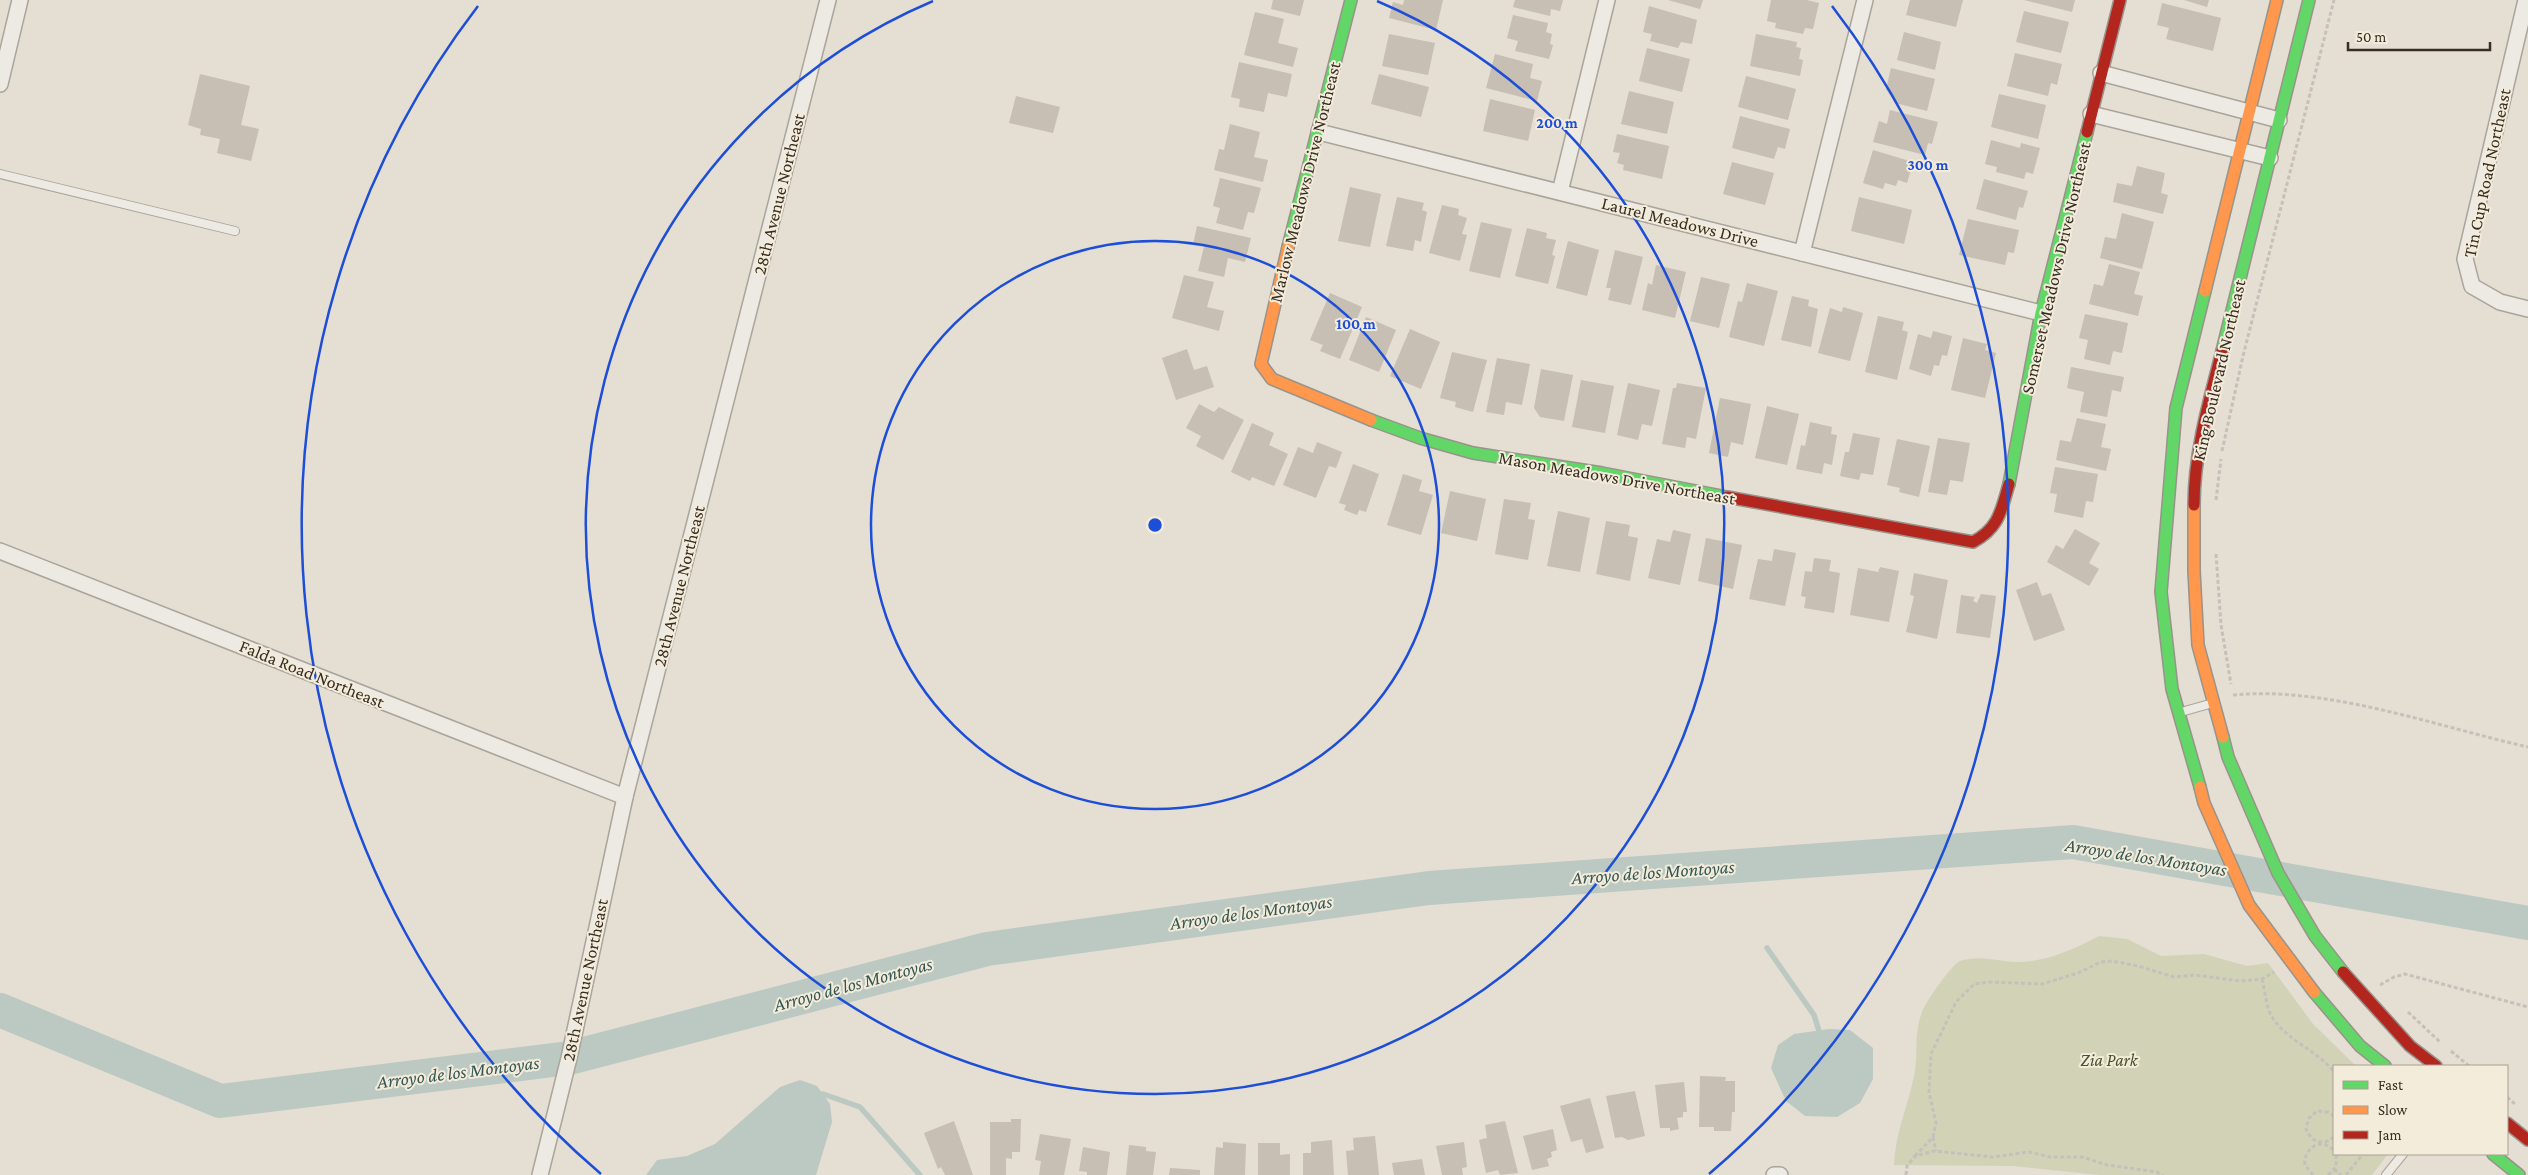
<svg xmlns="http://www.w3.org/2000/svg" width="2528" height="1175" viewBox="0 0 2528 1175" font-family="'Crimson Pro',serif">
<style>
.green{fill:#d2d2b7}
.water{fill:#bcc9c2}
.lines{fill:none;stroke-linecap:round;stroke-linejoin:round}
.stream{stroke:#bcc9c2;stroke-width:5.5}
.river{stroke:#bcc9c2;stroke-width:34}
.building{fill:#c7beb4}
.lane-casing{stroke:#aaa49b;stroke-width:10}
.street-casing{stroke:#aaa49b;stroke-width:18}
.fast-casing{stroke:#99938b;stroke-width:14}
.slow-casing{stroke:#99938b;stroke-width:14}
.jam-casing{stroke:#99938b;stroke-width:14}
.path{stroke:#c5c1ba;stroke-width:3;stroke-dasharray:4 2.5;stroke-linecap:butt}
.lane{stroke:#eceae3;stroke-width:8}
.street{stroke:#eceae3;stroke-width:15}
.fast{stroke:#63d668;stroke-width:11}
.slow{stroke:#ff974d;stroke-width:11}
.jam{stroke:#b3261e;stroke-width:11}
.ring{fill:none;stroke:#1d4ed8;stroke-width:2.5}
.labels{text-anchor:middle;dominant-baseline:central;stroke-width:4;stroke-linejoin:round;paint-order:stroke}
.street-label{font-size:18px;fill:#382d23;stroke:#f3ecdb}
.park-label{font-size:18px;font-style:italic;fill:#49522c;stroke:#f3ecdb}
.water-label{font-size:19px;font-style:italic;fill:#345654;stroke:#f3ecdb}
.centre{fill:#1d4ed8;stroke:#f3ecdb;stroke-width:2.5}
.ring-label{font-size:15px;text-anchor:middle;font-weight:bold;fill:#1d4ed8;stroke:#f3ecdb;stroke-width:4;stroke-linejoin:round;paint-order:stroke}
</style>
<rect width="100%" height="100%" fill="#e4ded3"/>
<path class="green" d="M2099,936l28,3 34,17 43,-2 43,12 21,-3 45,61 43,42h-22v88h54l-16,21h-273l-86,-9 -119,-1c1,-31 14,-59 20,-89 5,-23 -1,-39 8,-64 3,-9 30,-48 38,-51 19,-6 34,-1 53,1 31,1 60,-12 86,-26z"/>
<g class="water">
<path d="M1829,1029l21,1 23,18v31l-13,24 -23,14 -32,-1 -19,-15 -15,-33 7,-23 16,-11z"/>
<path d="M800,1080l17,6 13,18 2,18 -16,53h-170l11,-15 30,-4 28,-12 65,-57z"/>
</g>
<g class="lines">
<g class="stream">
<path d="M1767,948l47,67 5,16"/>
<path d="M823,1094l37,13 60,68"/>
</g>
<path class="river" d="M0,1010l220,91 349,-43 418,-109 442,-61 644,-46 455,81"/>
</g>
<g class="building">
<path d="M1273,0h31l-4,16 -29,-7z"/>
<path d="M1404,0h39l-7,30 -47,-12 4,-16 10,3z"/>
<path d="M1515,0h48l-3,11 -9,-2 -1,7 -37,-9z"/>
<path d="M1668,0h35l-3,9z"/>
<path d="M1771,0h36l12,3 -6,26 -8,-1 -2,6 -28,-6 1,-5 -9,-2z"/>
<path d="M1910,0h53l-7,27 -50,-12z"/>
<path d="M2024,0h51l-3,12z"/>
<path d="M2184,0h25l-2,7z"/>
<path d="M2162,3l59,15 -8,33 -47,-12 3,-11 -12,-3z"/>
<path d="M1649,6l48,14 -5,24 -11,-2 -3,6 -28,-7 2,-7 -9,-2z"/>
<path d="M2024,11l45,11 -8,31 -45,-11z"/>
<path d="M1255,12l29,7 -6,24 20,5 -5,19 -49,-12z"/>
<path d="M1513,15l35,8 -2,9 6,2 -2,10 3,1 -4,14 -34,-8 3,-10 -11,-3z"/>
<path d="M1904,32l37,10 -6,28 -38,-10z"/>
<path d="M1389,34l46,9 -7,32 -46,-9z"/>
<path d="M1756,34l41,8 -1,5 5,1 -2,11 4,1 -3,16 -50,-10z"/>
<path d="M1647,48l43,11 -8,33 -43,-11z"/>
<path d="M2015,53l47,11 -5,21 -6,-2 -3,13 -41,-10z"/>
<path d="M1495,54l38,10 -3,14 12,3 -5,20 -51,-13z"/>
<path d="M1239,62l53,12 -5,23 -19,-4 -4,19 -25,-5 1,-8 -9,-2z"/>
<path d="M1891,68l44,11 -8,32 -32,-8 -9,-14z"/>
<path d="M200,74l50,12 -9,39 18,4 -8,32 -34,-8 3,-14 -20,-4 1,-6 -13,-4z"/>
<path d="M1379,74l50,13 -8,30 -50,-13z"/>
<path d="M1746,76l50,13 -8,31 -50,-13z"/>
<path d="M1629,91l45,11 -7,32 -46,-10z"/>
<path d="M1999,94l47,11 -8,34 -47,-12z"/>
<path d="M1016,96l44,11 -7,26 -44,-10z"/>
<path d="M1490,99l45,11 -7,31 -45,-10z"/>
<path d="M1890,110l48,12 -6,22 -4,-1 -3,12 -52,-13 6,-21 8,3z"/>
<path d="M1740,116l50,13 -5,20 -7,-2 -4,12 -42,-11z"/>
<path d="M1230,124l30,8 -6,25 14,3 -5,22 -49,-12 5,-21 5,1z"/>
<path d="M1617,134l52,12 -7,33 -39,-9 1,-5 -7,-2 3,-10 -7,-1z"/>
<path d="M1991,140l29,8 1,-5 19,5 -7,26 -7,-2 -2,7 -28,-7 1,-5 -12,-3z"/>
<path d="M1873,150l40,12 -6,21 -9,-3 -2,6 -11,-3 -2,6 -20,-6z"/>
<path d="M1732,162l42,11 -9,32 -42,-11z"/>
<path d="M2137,166l28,7 -4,20 7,2 -5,19 -50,-12 4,-19 15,3z"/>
<path d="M1220,178l41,10 -7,25 -6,-1 -5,18 -27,-7 4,-15 -7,-2z"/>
<path d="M1984,179l44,12 -5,17 -4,-1 -3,13 -40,-11z"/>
<path d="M1350,187l31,7 -11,53 -32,-6z"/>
<path d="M1397,197l27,6 -2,7 5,2 -6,30 -6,-2 -2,11 -27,-5z"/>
<path d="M1859,197l53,13 -8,34 -53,-13z"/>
<path d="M1442,205l17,4 -1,6 9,3 -5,16 5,1 -7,26 -31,-8z"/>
<path d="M2122,213l32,9 -12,47 -42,-11 5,-21 11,2z"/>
<path d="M1968,219l51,11 -5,23 -6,-1 -3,13 -46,-10z"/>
<path d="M1481,222l31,7 -12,49 -31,-7z"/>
<path d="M1197,226l54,12 -6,24 -17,-4 -4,19 -26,-6 6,-24 -11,-2z"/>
<path d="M1527,228l20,5 -1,5 10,2 -4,15 3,1 -7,28 -33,-8z"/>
<path d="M1568,241l31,9 -12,46 -31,-8z"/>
<path d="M1615,250l28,7 -12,48 -23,-5 3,-12h-5z"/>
<path d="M2109,264l31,8 -6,22 9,2 -5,20 -49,-12 5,-20 9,2z"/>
<path d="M1656,265l30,7 -11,46 -33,-8 6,-27 4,2z"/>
<path d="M1184,275l30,7 -7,25 17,4 -5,20 -47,-13z"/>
<path d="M1701,277l29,7 -11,44 -29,-7z"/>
<path d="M1747,283l31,8 -14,55 -35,-9 9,-36 4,1z"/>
<path d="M1330,293l32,14 -22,52 -20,-8 3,-6 -13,-5z"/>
<path d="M1792,296l17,4 -1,6 10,3 -7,38 -30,-7z"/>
<path d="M1843,307l20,6 -13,48 -32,-8 12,-45 12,4z"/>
<path d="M2085,314l43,9 -6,30 -9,-2 -3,14 -26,-6 4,-19 -9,-2z"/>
<path d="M1878,316l26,6 -2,8 6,2 -11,48 -32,-8z"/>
<path d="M1366,317l30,13 -17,42 -30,-12z"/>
<path d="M1410,329l30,13 -19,47 -31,-13z"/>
<path d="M1933,331l19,5 -5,20 -5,-1 -3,11 -5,-1 -3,11 -22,-7 9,-35 13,4z"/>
<path d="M1963,338l24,6 -2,6 11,3 -11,45 -34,-8z"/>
<path d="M1187,349l7,21 13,-4 7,21 -38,13 -14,-42z"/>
<path d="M1452,352l35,8 -14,52 -18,-5 1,-5 -16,-4z"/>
<path d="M1497,358l33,6 -8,41 -16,-3 -2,13 -18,-3z"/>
<path d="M2071,367l53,10 -3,15 -9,-2 -5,27 -27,-5 4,-20 -17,-4z"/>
<path d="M1541,369l32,6 -9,46 -24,-4 -6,-9z"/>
<path d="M1581,380l33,6 -9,47 -33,-6z"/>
<path d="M1628,383l32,7 -8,36 -10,-2 -4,16 -21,-5z"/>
<path d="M1677,383l29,5 -10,51 -9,-2 -2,11 -23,-4 11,-56h3z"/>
<path d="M1720,398l31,6 -8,41 -12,-3 -3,15 -19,-4z"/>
<path d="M1199,404l15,8 5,-5 25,13 -21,40 -27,-14 5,-10 -15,-8z"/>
<path d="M1767,406l32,8 -12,51 -32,-7z"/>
<path d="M2077,418l29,6 -5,23 10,2 -5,22 -50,-11 4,-20 11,2z"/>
<path d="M1810,422l22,5 -1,7 6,1 -5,30 -8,-2 -2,11 -26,-5 5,-24 4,1z"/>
<path d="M1252,423l22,10 -5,12 19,9 -14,32 -22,-9 -2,4 -19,-9z"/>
<path d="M1853,433l27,5 -7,37 -12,-2 -2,7 -19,-4 5,-24h4z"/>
<path d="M1938,438l32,5 -7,39 -13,-2 -3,15 -19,-3z"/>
<path d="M1897,439l33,7 -11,51 -20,-5 1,-4 -13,-3z"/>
<path d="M1317,442l25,10 -6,16 -7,-2 -13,32 -33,-13 15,-38 15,6z"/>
<path d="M1353,464l26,10 -13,38 -7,-2 -2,5 -13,-5 2,-5 -7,-2z"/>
<path d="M2055,467l43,7 -5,28 -7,-1 -3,17 -29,-6 3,-18 -7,-1z"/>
<path d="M1403,474l19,6 -3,11 14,4 -12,40 -34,-10z"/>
<path d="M1450,491l36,8 -9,42 -36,-8z"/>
<path d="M1504,499l27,4 -3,16 7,1 -7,40 -33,-6z"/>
<path d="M1558,511l32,7 -10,54 -33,-6z"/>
<path d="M1606,521l24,4 -2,11 10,2 -8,43 -34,-7z"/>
<path d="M2075,529l25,14 -11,20 10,6 -10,17 -42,-24 9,-17 7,4z"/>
<path d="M1673,530l18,4 -11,51 -32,-7 9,-39 13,3z"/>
<path d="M1706,538l36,7 -9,44 -35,-8z"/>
<path d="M1774,549l22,4 -11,53 -36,-7 9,-40 14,2z"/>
<path d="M1814,558l17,2 -2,11 11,2 -6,40 -30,-5 2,-11 -5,-1 4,-25 7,1z"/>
<path d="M1880,567l19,4 -10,51 -39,-7 8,-47 20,4z"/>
<path d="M1914,573l34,7 -11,59 -31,-7 8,-36 -4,-1z"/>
<path d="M2037,582l5,14 9,-3 14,37 -31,11 -18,-51z"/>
<path d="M1981,594l15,2 -6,42 -34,-5 5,-38 14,2 -2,4 4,2z"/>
<path d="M1700,1076l26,1 -1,4h10v31h-3l-1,19h-17v-4h-15z"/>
<path d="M1684,1082l3,30h-4v5l-6,1 2,11 -9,2v-3h-10l-5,-43z"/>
<path d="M1635,1091l10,45 -17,4 -6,-3 -7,1 -9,-42z"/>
<path d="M1590,1098l14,50 -18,5 -4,-14 -11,3 -11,-36z"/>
<path d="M1011,1119h10l-1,33h-8v7l-6,-1v17h-16v-53h21z"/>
<path d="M954,1121l19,54h-28l-4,-8 -3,2 -14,-36z"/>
<path d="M1505,1121l13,52 -18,2 -2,-5 -12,3 -7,-33 8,-2 -2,-13z"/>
<path d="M1553,1129l4,21 -6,2 1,5 -5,2 2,7 -17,4 -9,-34z"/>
<path d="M1040,1134l31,5 -7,36h-25l2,-14 -6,-1z"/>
<path d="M1375,1136l4,39h-31l-2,-24 8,-1 -1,-12z"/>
<path d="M1332,1140l2,35h-31v-22h8v-11z"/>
<path d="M1223,1142l23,2 -1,31h-31l2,-28 7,1z"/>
<path d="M1464,1142l3,25 -5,1 1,7h-21l-6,-29z"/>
<path d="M1258,1143h22v12l10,-1v21h-32z"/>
<path d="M1129,1145l17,2v4l10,1 -3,23h-27z"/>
<path d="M1083,1147l27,5 -3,23h-20v-3l-8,-1z"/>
<path d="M1422,1159l3,16h-31l-2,-12z"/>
<path d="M1170,1168l30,2v5h-31z"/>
</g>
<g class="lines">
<g class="lane-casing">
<g id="lane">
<path d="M0,174l235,57"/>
<path d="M2181,712l32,-9"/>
<path d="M2386,1175l17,-21"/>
</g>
</g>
<g class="street-casing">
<g id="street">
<path d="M2526,0l-61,259 7,27 28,16 28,7"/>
<path d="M2101,73l178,47"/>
<path d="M0,84l20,-84"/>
<path d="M2091,114l179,44"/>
<path d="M1319,132l722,181"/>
<path d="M1560,192l47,-192"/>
<path d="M1802,253l63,-253"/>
<path d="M0,551l625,246"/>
<path d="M540,1175l29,-117 56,-261 203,-797"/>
<path d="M1774,1175h6"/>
</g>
</g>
<g class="fast-casing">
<g id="fast">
<path d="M1288,247l63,-247"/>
<path d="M2222,351l87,-351"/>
<path d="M1371,420l49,18 53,15 129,20 125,24"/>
<path d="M2009,484l32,-171 46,-181"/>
<path d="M2223,737l5,20 50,116 37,63 28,36"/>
<path d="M2200,787l-28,-98 -11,-97 15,-184 29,-117"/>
<path d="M2314,992l46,54 25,20"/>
<path d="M2493,1154l26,21"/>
</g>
</g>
<g class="slow-casing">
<g id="slow">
<path d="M1288,247l-27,117 11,15 99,41"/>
<path d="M2205,291l72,-291"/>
<path d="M2194,505v66l4,74 25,92"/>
<path d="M2200,787l4,16 45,102 65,87"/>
</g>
</g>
<g class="jam-casing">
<g id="jam">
<path d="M2087,132l33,-132"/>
<path d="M1727,497l246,45c26,-14 28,-31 36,-58"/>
<path d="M2194,505c0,-52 15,-104 28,-154"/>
<path d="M2343,972l67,74 26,20"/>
<path d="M2507,1123l21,17"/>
</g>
</g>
<g class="path">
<path d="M2222,451l21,-95 91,-356"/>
<path d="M2216,500l5,-41"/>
<path d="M2216,554l5,71 10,59"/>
<path d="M2233,695c95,-9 202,31 295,52"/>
<path d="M2262,979c3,12 4,28 10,38 15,24 45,33 62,55"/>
<path d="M2380,985l14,-8 11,-3 123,33"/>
<path d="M2408,1012l32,30"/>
<path d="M2451,1051l18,15"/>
<path d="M2507,1097l9,8"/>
<path d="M2334,1116l-6,-4 -11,-1 -8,7 -3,11c6,14 17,17 28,8"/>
<path d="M1933,1137l3,14"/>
<path d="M1915,1156l18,-19 3,-14 -7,-31 2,-38 25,-52 18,-18 17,-2 51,2 36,-11 23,-11 11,-1 26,5 36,11 21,-2 45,6 22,-2 12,-7"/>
<path d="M2334,1169l7,6"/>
<path d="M1906,1175l1,-9 8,-10 19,-5 59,6 36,-5 21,5h32l25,8 50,7 6,3"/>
<path d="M2313,1175l-8,-10c-2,-17 17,-29 29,-14"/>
<path d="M2328,1175l8,-8v-13"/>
<path d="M2346,1175l17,-21"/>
</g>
<use href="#lane" class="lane"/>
<use href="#street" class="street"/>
<use href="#fast" class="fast"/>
<use href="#slow" class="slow"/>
<use href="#jam" class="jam"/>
</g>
<g class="ring">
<circle cx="1155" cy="525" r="284"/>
<path d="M1377 1A569 569 0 1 1 933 1"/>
<path d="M601 1174A853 853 0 0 1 478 6M1832 6A853 853 0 0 1 1709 1174"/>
</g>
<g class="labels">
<g class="street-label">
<text transform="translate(2487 173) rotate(-78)">Tin Cup Road Northeast</text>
<text transform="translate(1305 182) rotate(-76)">Marlow Meadows Drive Northeast</text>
<text transform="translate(779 194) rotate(-76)">28th Avenue Northeast</text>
<text transform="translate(1680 222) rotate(14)">Laurel Meadows Drive</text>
<text transform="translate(2056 268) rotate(-77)">Somerset Meadows Drive Northeast</text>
<text transform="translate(2219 370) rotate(-77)">King Boulevard Northeast</text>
<text transform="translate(1617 478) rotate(10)">Mason Meadows Drive Northeast</text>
<text transform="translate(679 586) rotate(-76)">28th Avenue Northeast</text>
<text transform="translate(312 674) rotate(22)">Falda Road Northeast</text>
<text transform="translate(585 980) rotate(-78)">28th Avenue Northeast</text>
</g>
<g class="park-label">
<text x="2109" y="1060">Zia Park</text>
</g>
<g class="water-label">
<text transform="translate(2146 857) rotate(9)">Arroyo de los Montoyas</text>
<text transform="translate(1653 872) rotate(-4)">Arroyo de los Montoyas</text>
<text transform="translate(1251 912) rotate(-8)">Arroyo de los Montoyas</text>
<text transform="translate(853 984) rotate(-15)">Arroyo de los Montoyas</text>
<text transform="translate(458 1072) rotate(-7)">Arroyo de los Montoyas</text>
</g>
</g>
<circle cx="1155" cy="525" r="8" class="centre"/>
<g class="ring-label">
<text x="1557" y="128">200 m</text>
<text x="1928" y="170">300 m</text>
<text x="1356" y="329">100 m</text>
</g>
<rect x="2333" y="1065" width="175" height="90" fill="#f3ecdb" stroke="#a8a091"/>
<rect x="2343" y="1081" width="25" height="8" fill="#63d668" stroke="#a8a091"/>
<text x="2378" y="1090" font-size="15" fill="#382d23">Fast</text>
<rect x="2343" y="1106" width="25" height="8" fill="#ff974d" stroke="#a8a091"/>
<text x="2378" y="1115" font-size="15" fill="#382d23">Slow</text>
<rect x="2343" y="1131" width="25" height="8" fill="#b3261e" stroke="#a8a091"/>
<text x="2378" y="1140" font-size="15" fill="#382d23">Jam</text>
<path d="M2348 42v8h142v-8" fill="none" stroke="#382d23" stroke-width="2.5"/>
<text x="2356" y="42" font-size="15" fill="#382d23" stroke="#f3ecdb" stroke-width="4" paint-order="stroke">50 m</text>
</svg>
